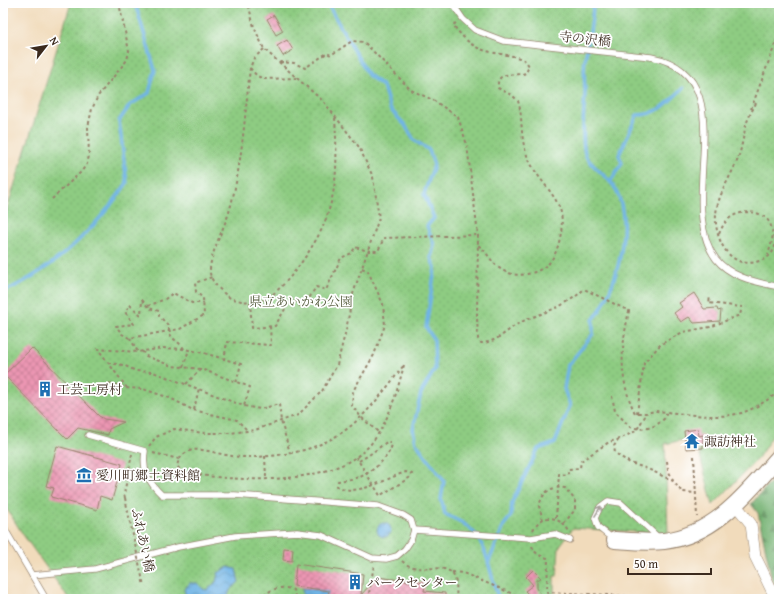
<svg xmlns="http://www.w3.org/2000/svg" width="782" height="602" viewBox="0 0 782 602" font-family="'Gentium Book Plus','Noto Serif JP',serif">
<style>
.forest{fill:url(#forest-firs);stroke:#566d47}
.park{fill:url(#park-dots);stroke:#647b50}
.water{fill:url(#water-waves);stroke:#556f82}
.lines{fill:none;stroke-linecap:round;stroke-linejoin:round}
.stream{stroke:#6fb4e5;stroke-width:3.5}
.building{fill:url(#building-cross-hatch)}
.lane-casing{stroke:#96826c;stroke-width:7}
.street-casing{stroke:#96826c;stroke-width:12}
.secondary-casing{stroke:#96826c;stroke-width:18}
.path{stroke:#96826c;stroke-width:2;stroke-dasharray:3 3;stroke-linecap:butt}
.lane{stroke:#fff;stroke-width:5.5}
.street{stroke:#fff;stroke-width:11}
.secondary{stroke:#fff;stroke-width:16}
.path-bridge{stroke:#96826c;stroke-width:2;stroke-dasharray:3 3;stroke-linecap:butt}
.oneway{stroke:#a79f9a}
.labels{text-anchor:middle;dominant-baseline:central;stroke-width:3.5;stroke-linejoin:round;paint-order:stroke}
.street-label{font-size:13px;fill:#3b2a1e;stroke:#fff}
.park-label{font-size:13px;fill:#545b3c;stroke:#fff}
.poi-label{font-size:13px;fill:#3b2a1e;stroke:#fff;text-anchor:start}
</style>
<defs>
<pattern id="forest-firs" width="22" height="20" patternUnits="userSpaceOnUse"><rect width="22" height="20" fill="#72b070"/><path d="M5 1l3.5 6h-7zM16 11l3.5 6h-7z" fill="#5f8f5b"/></pattern>
<pattern id="park-dots" width="8" height="8" patternUnits="userSpaceOnUse"><rect width="8" height="8" fill="#8ecc82"/><path d="M2 2h.1M6 6h.1" fill="none" stroke="#7baf70" stroke-width="1.8" stroke-linecap="round"/></pattern>
<pattern id="water-waves" width="16" height="10" patternUnits="userSpaceOnUse"><rect width="16" height="10" fill="#6fb4e5"/><path d="M0 5q4-4 8 0t8 0" fill="none" stroke="#5c93b9"/></pattern>
<pattern id="building-cross-hatch" width="8" height="8" patternUnits="userSpaceOnUse"><rect width="8" height="8" fill="#ec96b3"/><path d="M0 0l8 8M0 8l8-8" fill="none" stroke="#c07b91"/></pattern>
</defs>
<rect width="100%" height="100%" fill="#fff"/>
<filter id="ink" filterUnits="userSpaceOnUse"><feTurbulence type="fractalNoise" baseFrequency=".025" numOctaves="2"/><feDisplacementMap in="SourceGraphic" scale="8" xChannelSelector="R" yChannelSelector="G"/><feConvolveMatrix kernelMatrix="1 2 1 2 8 2 1 2 1" color-interpolation-filters="sRGB"/></filter>
<filter id="wash" filterUnits="userSpaceOnUse"><feTurbulence type="fractalNoise" baseFrequency=".012" numOctaves="4" result="noise"/><feDisplacementMap in="SourceGraphic" scale="16" xChannelSelector="R" yChannelSelector="G"/><feGaussianBlur stdDeviation="0.9" result="paint"/><feColorMatrix in="noise" values="0 0 0 0 0 0 0 0 0 0 0 0 0 0 0 0 0 1.4 0 .05"/><feComposite in="paint" operator="in"/></filter>
<g filter="url(#wash)">
<rect width="100%" height="100%" fill="#f1dbbb"/>
<path class="forest" d="M779,473v120l-7,-13 -14,-67 -7,-9z"/>
<path class="park" d="M71,3h708v423l-21,32 -45,47 -18,-68 -30,7 3,90 -95,-6 -14,19 -2,29h-3v23h-485l-45,-63 -21,-33v-281z"/>
<g class="water">
<circle cx="384" cy="530" r="7"/>
<path d="M228,567l8,2 3,13 -9,8 -3,9h-19l-1,-2 -5,-1 -2,3h-13l-3,-9 6,-7h7l6,6 4,1 9,-8 2,-9z"/>
<path d="M302,588l27,3 -2,8h-23z"/>
</g>
<g class="lines">
<g class="stream">
<path d="M327,3l41,72 15,11 7,23 15,16 9,15 15,10 5,15 -10,29 10,24 -7,8 7,19 -3,13 4,10 -9,59 8,13 1,29 -14,24 -8,36 3,14 28,38 -3,18 4,15c6,3 13,6 19,10 26,17 24,49 35,75"/>
<path d="M610,182l12,-19 -3,-8 18,-40c21,0 32,-13 46,-27"/>
<path d="M3,292c52,-23 92,-63 124,-109l-8,-62 11,-16 19,-12 6,-23 -20,-67"/>
<path d="M489,561l15,-36 7,-9 1,-14 26,-53 17,-6 15,-38 -6,-16 4,-24 25,-31v-14c24,-29 41,-97 22,-132 -5,-10 -27,-24 -30,-34 -4,-19 -1,-41 0,-61 0,-10 -2,-22 0,-33 3,-19 8,-37 8,-57"/>
</g>
</g>
<g id="blocks">
<g class="building">
<path d="M274,15l9,16 -7,4 -9,-16z"/>
<path d="M287,40l6,10 -10,6 -6,-10z"/>
<path d="M694,293l10,16 13,-1 1,3 3,-1 -1,11 -26,2 -5,-6 -8,5 -7,-9 8,-6 -3,-4z"/>
<path d="M32,348l67,68 5,3 20,3 -15,7 -1,6 -30,-7 -11,11 -63,-64z"/>
<path d="M698,429l1,7 4,-1v13l-17,1 -2,-18z"/>
<path d="M57,446l65,18 -10,36 -12,-4 -3,14 -46,-13 3,-9 -8,-2z"/>
<path d="M284,548l9,1 -1,12 -9,-1z"/>
<path d="M296,564l67,10 -2,21 16,-18 48,6 -1,8 21,2v6h-118l2,-8 -35,-5z"/>
<path d="M533,570l8,8 -4,2v8l3,5 -8,5 -7,-7 8,-6 -7,-8z"/>
</g>
</g>
</g>
<g filter="url(#ink)">
<use href="#blocks" fill-opacity="0" stroke="#96826c" stroke-width="1"/>
<g class="lines">
<g class="lane-casing">
<g id="lane">
<path d="M452,3l11,16 12,11 29,11 147,16c97,18 22,146 65,202 15,19 41,23 63,28"/>
<path d="M3,526l43,73"/>
<path d="M414,530l117,8 24,-4 15,6"/>
<path d="M614,540l-16,-13 -3,-9 5,-11 8,-6 13,2 39,36"/>
<path d="M32,575l63,-6 83,-22 57,-11 62,-4 24,3 51,23 14,1 11,-3 8,-7 6,-9 3,-10 -3,-10 -8,-5 -25,-9 -143,-11h-73c-14,-13 -20,-25 -17,-44l-57,-16"/>
</g>
</g>
<g class="street-casing">
<path id="street" d="M735,504l16,20 4,32 21,43"/>
</g>
<g class="secondary-casing">
<path id="secondary" d="M615,540c15,1 33,3 49,1 51,-6 83,-48 115,-84"/>
</g>
<g class="path">
<path d="M456,23l-3,2c7,9 13,16 23,22 16,8 32,6 46,12 4,1 5,4 7,7l-3,7c-11,4 -30,-4 -28,15l15,8 5,5c5,15 2,32 7,48 7,26 27,39 35,60 5,14 -1,45 -12,55 -11,10 -29,14 -42,8 -14,-6 -17,-19 -28,-27"/>
<path d="M264,49l-10,9 -4,10c-5,47 -8,96 -20,141 -5,18 -21,46 -20,63 0,8 9,17 15,22 5,5 9,5 16,7 7,1 14,1 21,-1 21,-6 54,-56 62,-76 15,-38 13,-67 11,-107"/>
<path d="M280,62l14,1 11,5 22,-15 4,2 21,-14 12,1 47,48 22,10 25,17 9,28 11,90 -1,82 1,22 3,4c16,0 27,-14 40,-21 23,-10 45,-15 63,-33l45,22c-8,37 -11,67 6,102h12l8,-2c28,2 59,9 86,2 14,-4 26,-13 38,-21"/>
<path d="M250,68l7,8 7,3 34,-1"/>
<path d="M756,103c-3,6 -7,13 -9,19 -4,13 -5,27 -10,39 -7,17 -20,35 -21,54 -2,24 14,56 43,46 5,-1 12,-5 14,-10 7,-13 0,-27 6,-39"/>
<path d="M751,109l28,-75"/>
<path d="M52,199l29,-27 6,-8 2,-8 -1,-29 4,-18 6,-13 29,-36 2,-9 -10,-48"/>
<path d="M719,234c3,-7 6,-13 12,-17 15,-9 38,-6 41,13 2,9 -2,17 -4,25"/>
<path d="M362,268l6,3 15,33 2,21 -11,30 -21,36 -1,15 9,11 17,15"/>
<path d="M250,302l2,26 23,-2 16,-27 12,9 13,-21 10,3 15,-32 11,-5 3,-6 13,4h10l6,-13 94,-3"/>
<path d="M148,306l17,-7 8,-6 19,10h12"/>
<path d="M130,338l8,14"/>
<path d="M184,349c-6,-10 -16,-9 -15,-23l-10,-10v-5l-10,-3 -7,-8 -1,15 -11,-10 -5,7 9,12 -18,2 6,8 7,4h1l50,-9 24,-14 -1,-17 -7,-6 -1,-9 17,-6"/>
<path d="M142,351l4,5 26,10 29,3 49,18 -6,19"/>
<path d="M224,360l3,-18 44,3 -1,-19"/>
<path d="M108,363l15,2 13,6 17,1 91,34 16,3 19,-5 2,17 9,32"/>
<path d="M404,365c-7,27 -16,60 -35,81 -39,42 -135,36 -187,26l-5,-6c2,-9 7,-14 16,-16 10,-2 28,5 39,6 14,2 32,1 46,-1 65,-8 89,-41 126,-90z"/>
<path d="M183,367l6,-17"/>
<path d="M109,383l18,5 16,1 27,9 23,12 44,10 11,11"/>
<path d="M186,384l15,-15"/>
<path d="M127,388l-29,-39 40,3 25,-4 21,1 20,4 37,11 -5,19"/>
<path d="M612,396l3,15 15,16c15,4 25,1 36,-10v-5"/>
<path d="M194,410l5,-22"/>
<path d="M637,413l7,-50 17,-19 22,-12 27,-5 30,-12 2,-8 -33,-4 1,-7"/>
<path d="M619,439l-5,7 1,7 15,10 18,6 25,12 9,11 13,1"/>
<path d="M149,446l7,-9 18,-8 30,4h26l25,-3 43,-15 24,-24 15,-26 9,-35 7,-36 26,-76 -6,-41 -14,-30 -35,-45 -60,-53 -10,-22 -6,-24"/>
<path d="M153,453l26,6"/>
<path d="M265,456l1,22"/>
<path d="M694,456l3,61"/>
<path d="M356,457l25,40"/>
<path d="M359,461l10,-6 19,-14 4,3c-2,13 -20,28 -32,33 -7,2 -15,3 -22,4l-1,5c21,12 49,-8 69,-14l6,2 -3,4 -28,17"/>
<path d="M667,461l1,9 5,10"/>
<path d="M125,498l-1,-4 8,-40"/>
<path d="M556,518l3,-44 9,1v-6l12,-1 1,-7 28,-19 10,-3 17,-8 11,-18"/>
<path d="M543,520l-4,-14c4,-15 12,-20 26,-18l10,12v10l-11,13"/>
<path d="M533,530c9,-18 26,-14 36,1"/>
<path d="M532,546c3,8 8,10 16,12l-1,34 142,7"/>
<path d="M402,561c22,20 59,-13 54,38"/>
<path d="M452,572l11,1 62,26"/>
<path d="M549,593v6"/>
<path d="M3,595l3,4"/>
<path d="M146,596v3l11,-2 2,2"/>
<path d="M259,599c9,-8 21,-15 34,-9l3,9"/>
<path d="M368,599l6,-34"/>
</g>
<use href="#lane" class="lane"/>
<use href="#street" class="street"/>
<use href="#secondary" class="secondary"/>
<path class="path-bridge" d="M125,498l19,88"/>
</g>
<defs><path id="oneway-shaft" d="M-6 0H5M1.5-3L5.5 0L1.5 3" fill="none" stroke-width="1.6" stroke-linecap="round" stroke-linejoin="round"/></defs>
<use class="oneway" href="#oneway-shaft" transform="translate(598 511) rotate(-59)"/>
</g>
<defs>
<g id="building-bare" transform="scale(1.2)"><path d="M-4-6H4V6H1V3H-1V6H-4ZM-2.5-4.3h1.7v1.8h-1.7ZM.8-4.3h1.7v1.8H.8ZM-2.5-1h1.7V.8h-1.7ZM.8-1h1.7V.8H.8Z" fill="#1f6fb2" stroke="#fff" stroke-width="2.5" paint-order="stroke"/></g>
<g id="temple-bare" transform="scale(1.2)"><path d="M0-6L5-2H3V0L6.5 2.5H4V6H1.5V3h-3V6H-4V2.5H-6.5L-3 0V-2H-5Z" fill="#1f6fb2" stroke="#fff" stroke-width="2.5" paint-order="stroke"/></g>
<g id="museum-bare" transform="scale(1.2)"><path d="M0-6L6-3V-2H-6V-3ZM-5-1h2V3h-2ZM-1-1h2V3h-2ZM3-1h2V3H3ZM-6 4H6V6H-6Z" fill="#1f6fb2" stroke="#fff" stroke-width="2.5" paint-order="stroke"/></g>
</defs>
<g fill-rule="evenodd">
<use href="#building-bare" x="45" y="389"/>
<use href="#temple-bare" x="692" y="441"/>
<use href="#museum-bare" x="84" y="475"/>
<use href="#building-bare" x="355" y="582"/>
</g>
<g class="labels">
<g class="street-label">
<text transform="translate(585 39) rotate(6)">寺の沢橋</text>
<text transform="translate(143 540) rotate(78)">ふれあい橋</text>
</g>
<g class="park-label">
<text x="301" y="301">県立あいかわ公園</text>
</g>
<g class="poi-label">
<text x="57" y="389">工芸工房村</text>
<text x="704" y="441">諏訪神社</text>
<text x="96" y="475">愛川町郷土資料館</text>
<text x="367" y="582">パークセンター</text>
</g>
</g>
<rect width="782" height="602" fill="none" stroke="#fff" stroke-width="16"/>
<g transform="translate(46 46) rotate(59)" stroke="#ffffff" stroke-width="3" paint-order="stroke">
<path d="M0-3L7 15L0 10L-7 15Z" fill="#3b2a1e"/>
<text y="-6" font-size="11" font-weight="bold" text-anchor="middle" fill="#3b2a1e">N</text>
</g>
<path d="M628 568v6h83v-6" fill="none" stroke="#3b2a1e" stroke-width="2"/>
<text x="634" y="568" font-size="12" fill="#3b2a1e" stroke="#ffffff" stroke-width="3" paint-order="stroke">50 m</text>
</svg>
